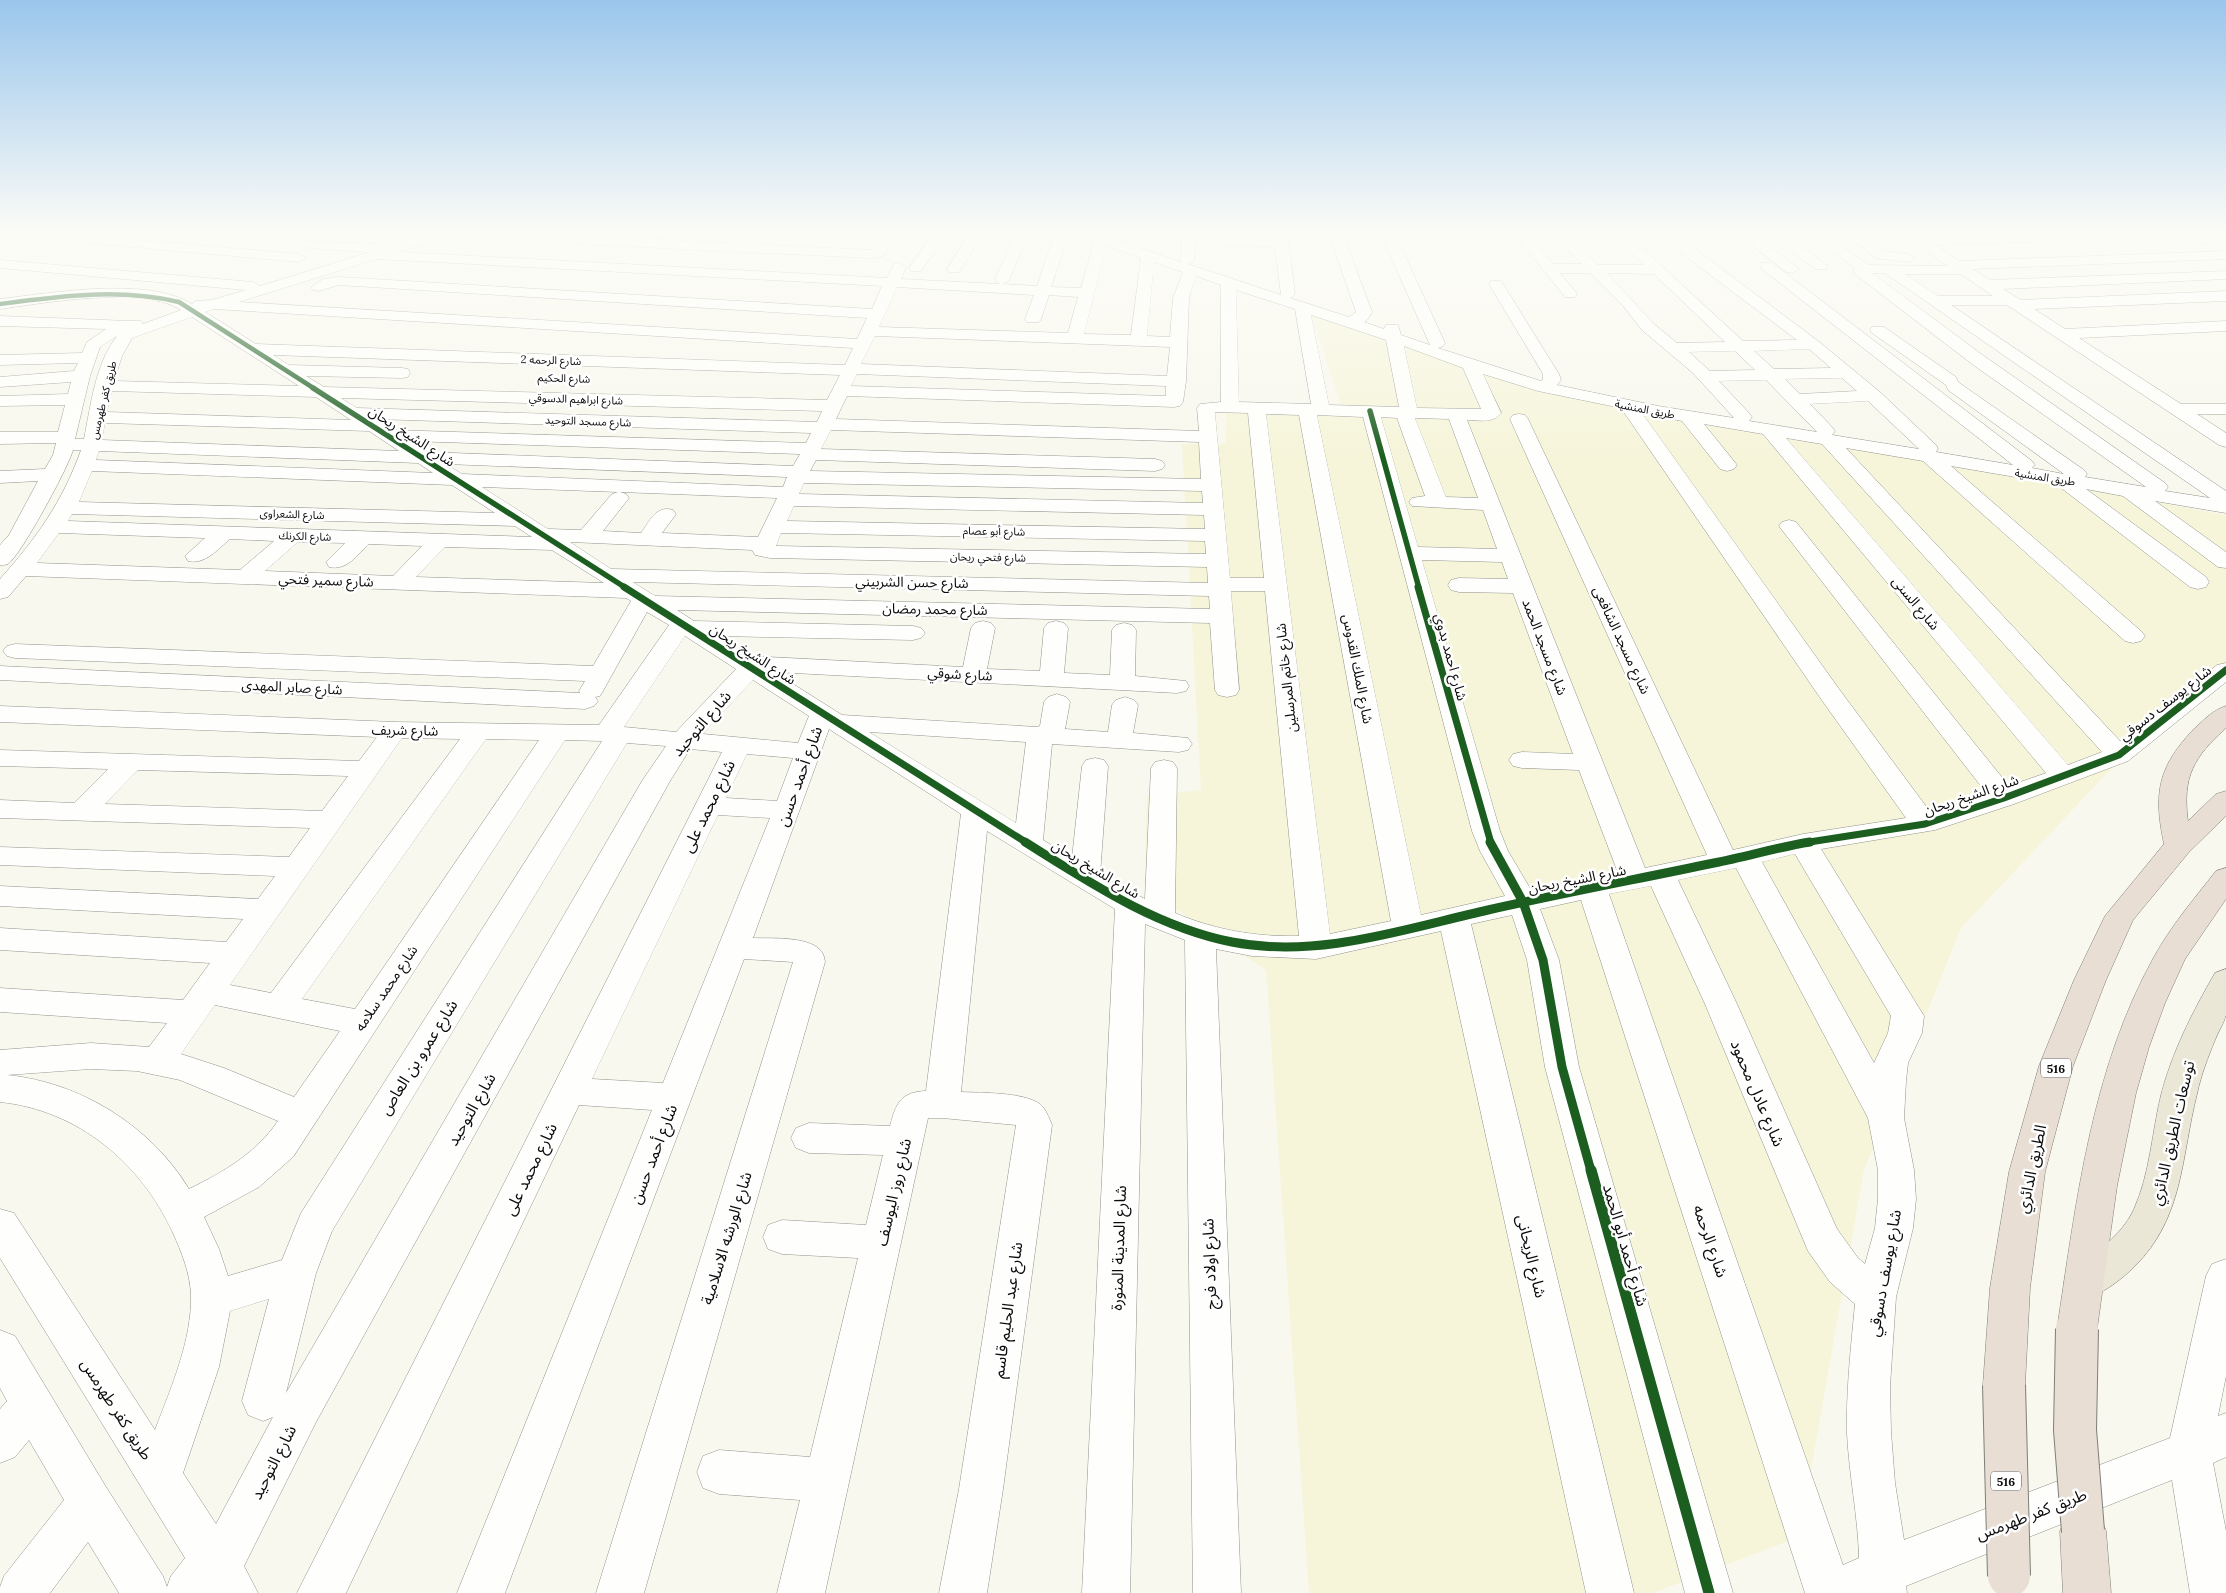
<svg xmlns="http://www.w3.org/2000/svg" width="2226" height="1593" viewBox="0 0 2226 1593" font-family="Lora,'Noto Sans Arabic',serif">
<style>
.farmland{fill:#f6f5da}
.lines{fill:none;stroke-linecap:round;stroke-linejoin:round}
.minor-casing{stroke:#92928d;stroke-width:1}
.major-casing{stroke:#7f7f7a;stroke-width:1}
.highway-casing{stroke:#7f7f7a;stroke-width:1}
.minor{fill:#fefefc;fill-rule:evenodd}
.major{fill:#ebe7d7;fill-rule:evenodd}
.highway{fill:#e8ded4;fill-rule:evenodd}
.highway-bridge-casing{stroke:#7f7f7a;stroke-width:44;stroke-linecap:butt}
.highway-bridge{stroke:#e8ded4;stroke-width:42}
.cycleway-far4-casing{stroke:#fff;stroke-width:6}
.cycleway-far3-casing{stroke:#fff;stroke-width:8}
.cycleway-far2-casing{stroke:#fff;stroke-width:10}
.cycleway-far1-casing{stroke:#fff;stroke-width:12}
.cycleway-casing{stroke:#fff;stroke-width:14}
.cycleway-far4{stroke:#1b5e20;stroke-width:4.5}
.cycleway-far3{stroke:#1b5e20;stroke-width:5.5}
.cycleway-far2{stroke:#1b5e20;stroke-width:7}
.cycleway-far1{stroke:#1b5e20;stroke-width:9}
.cycleway{stroke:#1b5e20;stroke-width:11}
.labels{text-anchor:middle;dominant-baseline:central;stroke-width:5;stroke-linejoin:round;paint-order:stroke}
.far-street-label{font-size:11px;fill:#0b0b0b;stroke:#fff}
.shield{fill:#fff;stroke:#545454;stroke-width:1}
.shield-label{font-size:12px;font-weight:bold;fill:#0b0b0b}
.street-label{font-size:14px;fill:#0b0b0b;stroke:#fff}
.near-street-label{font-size:16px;fill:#0b0b0b;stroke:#fff}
</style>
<rect width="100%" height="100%" fill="#f9f8ee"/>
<path class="farmland" d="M1311,314l186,64 120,28 190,31 419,78v162l-62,36 -203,215 -97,242 -65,367 -146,56h-344l-43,-623 -121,-82 2,-92 54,-6 -19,-346h44v-39h115z"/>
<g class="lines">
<g class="minor-casing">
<g id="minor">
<path d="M427,234h115l329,16 3,-1 13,-15h14l-18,22 -12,2 -418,-20 -5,-2 -50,16 489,26 7,-14 5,-1 7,4 -5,12 99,5 -5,-4 20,-46h14l-20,46 -6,4 34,2 18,-52h14l-18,53 30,1 13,-46 -16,-5 -2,-3h21l84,28 1,-28h14l-2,26 -6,4 93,31 -6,-48 -50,-1 -7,-4 7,-4 49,1 -1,-5h14l8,60 -5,4 59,19 7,-5 -27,-78h14l29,78 -4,7 -4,3 20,7 2,-4h12l3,10 29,10 -49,-111h14l50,109 -2,3 -5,2 103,33 2,-2v-5l-54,-90 2,-3h10l2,3 56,90 2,6 -4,5 101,21 76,12 -41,-45 -51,-43 -18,-23 -34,-34h-30l17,21 -2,3h-10l-45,-56 4,-4 -2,-3h14l2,4 -3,4 18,22h29l-29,-30h15l30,31h46l-32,-31h15l116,107 54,-1 -104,-78 -33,-28h15l143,107 62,51 56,53 2,4 -2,3 77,13 -251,-196 -2,-3 2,-3h10l260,198 3,4 -3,3 32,6 -116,-84 -2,-5 -74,-52 -2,-3 2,-3h12l72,50 2,5 126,88 3,4 -2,3 61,10 -174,-123 -117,-90 -2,-3 2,-3 -47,-34h16l45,31 79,1 -46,-32h16l5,3 90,-3h150l-7,4 -221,7 24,16 267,-10v8l-254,10 18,11 236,-9v8l-223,10 18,11 205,-9v10l-192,8 31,20 161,-8v10l-147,7 102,66h45v10h-29l29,19v14l-7,-2 -212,-140h-56l275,186v22l-71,-12 71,51v16l-8,-1 -95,-71 -37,-7 120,88 3,5 -3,5 -8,2 -8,-2 -134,-103 -105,-18 190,165 4,5 -4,5 -8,2 -8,-2 -202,-180 -77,-13 274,293 97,-76 9,-2v19l-98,79 -114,43 -79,26 -114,19 103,167 -2,17 -14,30 -2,18 -2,37 10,52 2,29 -3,29 -17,69 -6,89 1,46 4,51 9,57 266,-102 36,-162 6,-12 14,-5v117l-8,40 8,-3v44l-13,6 13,68v62h-36l-18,-113 -266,106 1,7h-102l-224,-693 -41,9 19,51 20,107 154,526h-48l-140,-526 -18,-107 -15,-45 -41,9 163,669h-48l-145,-662 -125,28 -64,-3 -36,-7 25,644h-48l-8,-653 -40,-16 -15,669h-48l33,-684 -128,-78 -26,261c21,1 62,0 79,12 6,5 9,14 12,21l-49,364 -16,104h-48l20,-104 57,-364 -74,-7h-14l-103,475h-48l23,-93 -81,-6 -16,-6 -6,-16 6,-16 16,-6 91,7 48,-199 -76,-4 -14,-5 -5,-12 5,-12 14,-5 84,5 17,-70 -74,-2 -13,-5 -5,-10 5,-10 13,-5 81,3c6,-22 10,-34 36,-35l35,-277 -132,-85 -76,209c19,1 71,-4 72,24l-181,631h-48l197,-631 -49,-3 -239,634h-48l195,-483 -73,-5 -233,488h-49l425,-841 -32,-3 -20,32 -354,641 -72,144 14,27h-139l-31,-51 -38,51h-50v-6l4,-11 60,-76 -35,-60 -14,17 -15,6v-54l7,-8 -7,-13v-58l15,6 91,151 57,89 4,11 4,-11 14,-18 -185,-300v-49l14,4 141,217c16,-42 37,-90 36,-135 -1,-22 -9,-42 -18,-62 -32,-70 -95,-123 -173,-131v-52l91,-7 58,4 18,-24 -167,-11v-24l183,12 27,-37 -210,-13v-22l226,14 17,-23 -243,-13v-20l258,13 17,-23 -275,-11v-18l289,10 21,-29 -310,-10v-18l74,3 34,-34 -108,-3v-16l359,11 18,-24 -377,-15v-16l395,16 204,3 70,-100 -22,-13 -44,79 -3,5 -5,1 3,4 -4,5 -9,3 -585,-29v-14l580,27 -1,-2 6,-10 -570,-23 -8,-2 -4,-5 4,-5 8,-2 578,22 38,-65 -5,-3 -600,-22 -18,21 -8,2v-20c36,-40 63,-78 81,-129h-8c-4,16 -52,105 -65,114 -3,1 -5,1 -8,1v-20l9,-10 29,-54 -38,2v-12l45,-2 8,-14 3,-12 -56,1v-12h58l7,-27 -65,1v-10l68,-2 3,-12 -71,5v-10l74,-6 4,-8 -78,2v-10l82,-2 5,-11 19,-13 -106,-3v-10l129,5h12l2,3 38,-14c-38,-25 -136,-7 -181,-1v-10c51,-6 148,-23 192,5l3,-3 17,-1 34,-10 -246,-22v-8l253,22 7,4 110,-34 -62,-4 -7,-4 2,-3 75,3 6,3zM1106,246l35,12 -10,77 -47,-1zM377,259l505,27 -10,23 -533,-32 -16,2 -12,8 2,3 5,1 21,-6 528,33 -10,21 -618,-37zM1154,262l29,10 -10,26 -3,39 -23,-1zM1607,273l47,1 71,68 -48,1 -23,-19zM1872,273h13l325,225 -45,-7 3,-4 -3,-4 -181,-127zM1905,274h56l32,22h-55zM1196,276l25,9v117l-21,2 -3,4 2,23 -363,-12 11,-23 327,11 6,-1 3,-4 3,-21 3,-83zM897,287l137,8 -9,24 2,3h12l2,-3 8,-24 29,2 -10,36 -189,-6zM1236,290l59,19 16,95 -72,-2zM214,309l639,39 -8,17 -589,-21 -51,-32zM1311,315l75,25 13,67 -70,-2zM192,317l107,69 -185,-5 8,-25 10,-18zM117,336c-22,28 -26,69 -33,103h-9l15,-63 10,-29zM875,336l295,11 -3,29 -306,-12zM1404,346l59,22 18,41 -64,-1zM1809,349l22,19 -57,1 -20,-18zM1735,351l20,19 -45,1 -21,-19zM273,355l567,20 -13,25 -503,-13 -18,-11 96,2 6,-1 2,-4 -2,-4 -6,-1 -113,-3zM857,374l309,12v10l-315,-10zM1483,374l55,17 83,17 200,291 85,119 -103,16 -70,16 -205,-431 -3,-4 -6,-1 -6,1 -3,4 197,436 -62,13 -178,-448c12,0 26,4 34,-7zM1842,378l15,13 -57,3 -15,-15zM1766,380l51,52 -68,-11 3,-4 -3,-4 -30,-32zM112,391l204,6 35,23 -244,-8zM341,398l481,13 -5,11 -460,-14zM1868,401l51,48 -87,-14 3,-4 -3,-4 -22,-23zM1215,412l33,1 16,165h-34zM1642,413l40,8 38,48 7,2 7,-2 3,-4 -33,-41 59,10 283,339 -37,13 -213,-264 -7,-2 -7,2 -3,4 3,4 205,264 -56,19 -92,-124zM1266,414l33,1 92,506 -61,13zM1317,415l46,2 109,414 8,20 25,45 -84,19zM1381,417l16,1 28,78 -13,2 -3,4 3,4 71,4 14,39 -79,-2zM1415,418l34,1 29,79 -32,-1zM375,419l436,14 -5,10 -415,-13zM105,423l264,8 30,20 -297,-11zM831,430l368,12 2,37 -391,-8 6,-11 339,11 7,-2 3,-4 -3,-4 -7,-2 -334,-10zM1786,438l36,6 280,308 -34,13zM410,441l390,13 -7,12 -366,-14zM99,451l319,12 15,10 -337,-13zM446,464l341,13 -4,10 -321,-13zM92,471l360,14 43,28 -416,-11zM804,483l398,8 1,12 -404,-9zM482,487l136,5 -6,2 -31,36 -33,-1zM620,492l157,6 -19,39 -96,-4 14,-19 -3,-4c-17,-5 -23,11 -32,23l-38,-2 26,-33 -3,-4zM794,506l410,9 1,14 -418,-8zM72,514l443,12 17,11 -464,-16zM59,533l146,5 -20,18 3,5c17,4 30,-12 42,-22l44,2 -34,29 -203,-7zM781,533l424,8 1,13 -430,-8zM298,542l47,1 -19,19 3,5c18,4 28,-12 40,-23l53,2 -29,30 -128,-5zM570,542l182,8 3,5 15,3 437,9 1,16 -597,-14zM445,547l107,3 52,33 -188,-6zM1422,560l80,2 6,17 -49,-1 -8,2 -3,5 3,5 8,2 54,1 60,161 -51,-2 -9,2 -4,6 4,6 9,2 57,2 39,103 -87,17 -23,-39 -8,-20zM633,582l576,14 1,13 -555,-13zM1231,591h34l34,345c-43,1 -84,-6 -124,-23l2,-145 -4,-6 -9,-2 -9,2 -4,6 -6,131 -45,-24 8,-109 -4,-6 -9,-2 -9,2 -4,6 -10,92 -29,-18 9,-96 127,8 9,-2 4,-6 -4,-6 -55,-5 5,-28 -4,-5 -9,-3 -9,3 -4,5 -4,27 -43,-3 5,-27 -4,-5 -9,-3 -9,3 -4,5 -4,24 -3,1 -195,-12 -68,-43 403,21 9,-2 3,-5 -3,-5 -51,-5 1,-46 -4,-5 -8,-2 -8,2 -4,5 -2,45 -46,-2 4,-45 -4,-5 -8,-2 -8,2 -4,5 -4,43 -53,-2 8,-41 -4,-5 -8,-2 -8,2 -4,5 -8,39 -214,-11 -32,-20 196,4 8,-2 4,-5 -4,-5 -8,-2 -219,-5 -17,-11 533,13 5,67 3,5 9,2 9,-2 3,-5zM685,636l51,33 -60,63 -52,-5zM753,680l56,36 -11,27 -95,-9zM869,732l157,10 -10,81zM402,738l58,1 -189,254 -41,-8zM486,739l53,1 -184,269 -53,-10zM565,740l37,1 -301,472 -19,47 -54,16 -9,-27 -15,-32 55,-30 34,-30zM627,743l39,3 -24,35 -356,612 30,-120 16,-42zM747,754l46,4 -16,43 -51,-3zM138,770l210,6 -26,35 -217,-7zM718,815l52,3 -107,265 -71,-4zM1795,854l96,162 -3,17 -14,30 -112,-201zM1736,868l132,250 10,52v29l-3,29 -10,36 -7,-6 -21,-29 -100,-225 -59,-124zM1651,886l54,118 103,247 22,31 25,22c-4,43 -9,86 -8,129 2,42 11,83 12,125l-16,7 -234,-671zM215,1005l125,26 -46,66 -70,-29 -43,-14zM91,1069l46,2 43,9 98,41c-22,32 -54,51 -89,68 -38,-63 -109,-107 -182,-114zM269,1299l-27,102 6,14 15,6 10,-4 -57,107 -33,-51 36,-106 11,-56z"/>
<path d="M933,234h14l-26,37h-10l-2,-3z"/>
<path d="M969,234h14l-24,38h-10l-2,-3z"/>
<path d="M1737,234h16l46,35 -7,4 -5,-1z"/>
<path d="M1771,234h14l43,32 -2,3h-10l-44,-31z"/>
<path d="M1845,234h16l24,17 23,3 7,4 -7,4 -32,-4z"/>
<path d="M2184,234h17l9,7 -2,3h-10z"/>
<path d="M83,235l216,19 7,4 -7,4 -221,-20 -2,-3 2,-3z"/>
</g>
</g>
<g class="major-casing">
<path id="major" d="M2226,969c0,14 0,33 0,46 -2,8 -8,17 -11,25 -7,17 -14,35 -18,54 -16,63 -13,123 -62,172 -15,15 -32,27 -51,34l-14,-6 -6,-12c9,-18 21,-21 36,-33 13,-10 27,-24 34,-40 16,-35 18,-77 27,-114 11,-43 32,-84 54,-122z"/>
</g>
<g class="highway-casing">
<g id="highway">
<path d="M2226,706v22c-32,29 -44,48 -38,93l28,-27 10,-3v25l-37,36 -56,68 -27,60 -33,86 -28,106 -15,116 -5,97 -6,14 -15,6 -15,-6 -6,-14 7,-97 19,-116 30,-106 35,-86 31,-64 59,-72c-11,-51 -6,-78 31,-116 10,-9 18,-18 31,-22z"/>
<path d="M2226,868v31l-41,60 -20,44 -16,44 -13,46 -19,93 -20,143 -6,13 -14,6 -14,-6 -6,-13c19,-125 34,-259 97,-372 17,-31 40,-58 62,-86z"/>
<path d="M2083,1508l16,7 7,16 5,62h-48l-3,-62 7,-16z"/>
</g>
</g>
<use href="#minor" class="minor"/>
<use href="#major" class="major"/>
<use href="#highway" class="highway"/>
<g class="highway-bridge-casing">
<g id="highway-bridge">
<path d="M2077,1329l-2,101 8,101"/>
<path d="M2004,1385l5,191"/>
</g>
</g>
<use href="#highway-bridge" class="highway-bridge"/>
<g class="cycleway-far4-casing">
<path id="cycleway-far4" d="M0,304c60,-8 119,-16 179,-2l136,87"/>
</g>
<g class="cycleway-far3-casing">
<g id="cycleway-far3">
<path d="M313,388l313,200"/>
<path d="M1370,411l49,177"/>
</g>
</g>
<g class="cycleway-far2-casing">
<g id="cycleway-far2">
<path d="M624,587l403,256"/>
<path d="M1418,587l73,256"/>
<path d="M1803,843l122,-19 79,-26 115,-43 107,-85"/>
</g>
</g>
<g class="cycleway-far1-casing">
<g id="cycleway-far1">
<path d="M1025,842c64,40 131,85 207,100 86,17 172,-13 256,-32 75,-17 150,-31 226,-47 32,-6 64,-16 96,-21"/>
<path d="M1490,842l33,60 20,58 19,107 29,104"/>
</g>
</g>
<g class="cycleway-casing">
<path id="cycleway" d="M1591,1170l118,423"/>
</g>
<use href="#cycleway-far4" class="cycleway-far4"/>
<use href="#cycleway-far3" class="cycleway-far3"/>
<use href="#cycleway-far2" class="cycleway-far2"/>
<use href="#cycleway-far1" class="cycleway-far1"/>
<use href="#cycleway" class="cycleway"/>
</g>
<linearGradient id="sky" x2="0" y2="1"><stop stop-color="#9ac6ec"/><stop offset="0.51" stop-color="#fcfcf7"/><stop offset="1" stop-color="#fcfcf7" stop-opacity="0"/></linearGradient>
<rect width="2226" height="457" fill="url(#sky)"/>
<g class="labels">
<g class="far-street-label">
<text transform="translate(551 360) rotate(2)">شارع الرحمه 2</text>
<text transform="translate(564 378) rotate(2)">شارع الحكيم</text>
<text transform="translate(576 399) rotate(2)">شارع ابراهيم الدسوقي</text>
<text transform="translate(103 400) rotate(-76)">طريق كفر طهرمس</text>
<text transform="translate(1645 409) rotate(11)">طريق المنشية</text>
<text transform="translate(588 421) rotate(2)">شارع مسجد التوحيد</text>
<text transform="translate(2045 477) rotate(9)">طريق المنشية</text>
<text transform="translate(292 514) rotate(2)">شارع الشعراوى</text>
<text transform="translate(994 531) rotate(1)">شارع أبو عصام</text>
<text transform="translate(305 536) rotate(2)">شارع الكرنك</text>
<text transform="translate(988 557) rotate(1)">شارع فتحي ريحان</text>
</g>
<g class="shield">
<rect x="2041" y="1058.5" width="30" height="19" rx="4"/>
<rect x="1991" y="1471.5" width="30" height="19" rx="4"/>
</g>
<g class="shield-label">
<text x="2056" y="1068">516</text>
<text x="2006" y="1481">516</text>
</g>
<g class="street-label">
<text transform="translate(412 436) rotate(33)">شارع الشيخ ريحان</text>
<text transform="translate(326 580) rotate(2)">شارع سمير فتحي</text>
<text transform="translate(912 582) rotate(1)">شارع حسن الشربيني</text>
<text transform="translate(1916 603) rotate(50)">شارع السنى</text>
<text transform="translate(935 609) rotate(1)">شارع محمد رمضان</text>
<text transform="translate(1622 640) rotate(65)">شارع مسجد الشافعى</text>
<text transform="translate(1545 647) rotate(69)">شارع مسجد الحمد</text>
<text transform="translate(753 654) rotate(33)">شارع الشيخ ريحان</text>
<text transform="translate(1451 657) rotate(75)">شارع احمد بدوي</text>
<text transform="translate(1358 669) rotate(79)">شارع الملك القدوس</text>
<text transform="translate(960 674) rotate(3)">شارع شوقي</text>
<text transform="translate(1286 678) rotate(-96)">شارع خاتم المرسلين</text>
<text transform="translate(292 687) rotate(3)">شارع صابر المهدى</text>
<text transform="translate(2165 703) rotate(-38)">شارع يوسف دسوقي</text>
<text transform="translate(405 730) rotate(1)">شارع شريف</text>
<text transform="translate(1971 795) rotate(-19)">شارع الشيخ ريحان</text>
<text transform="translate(1096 869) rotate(31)">شارع الشيخ ريحان</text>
<text transform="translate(1577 879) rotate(-11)">شارع الشيخ ريحان</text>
<text transform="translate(386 988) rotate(-56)">شارع محمد سلامه</text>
</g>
<g class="near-street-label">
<text transform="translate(701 723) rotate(-49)">شارع التوحيد</text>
<text transform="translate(799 776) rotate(-70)">شارع أحمد حسن</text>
<text transform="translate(708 806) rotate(-64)">شارع محمد على</text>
<text transform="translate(418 1057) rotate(-58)">شارع عمرو بن العاص</text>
<text transform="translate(1758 1093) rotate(67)">شارع عادل محمود</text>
<text transform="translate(471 1109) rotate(-60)">شارع التوحيد</text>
<text transform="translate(2172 1133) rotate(-77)">توسعات الطريق الدائري</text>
<text transform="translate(653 1154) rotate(-69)">شارع أحمد حسن</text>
<text transform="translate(530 1169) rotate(-64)">شارع محمد على</text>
<text transform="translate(2031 1169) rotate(-78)">الطريق الدائري</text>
<text transform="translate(893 1192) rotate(-77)">شارع روز اليوسف</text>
<text transform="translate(726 1238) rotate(-73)">شارع الورشه الاسلامية</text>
<text transform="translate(1711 1241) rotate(71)">شارع الرحمه</text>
<text transform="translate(1626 1245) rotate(74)">شارع أحمد أبو الحمد</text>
<text transform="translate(1118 1248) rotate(-88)">شارع المدينة المنورة</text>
<text transform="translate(1532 1256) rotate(77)">شارع الريحانى</text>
<text transform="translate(1209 1264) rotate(-92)">شارع اولاد فرج</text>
<text transform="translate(1884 1273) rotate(-80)">شارع يوسف دسوقي</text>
<text transform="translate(1007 1310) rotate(-82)">شارع عبد الحليم قاسم</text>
<text transform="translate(117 1409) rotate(57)">طريق كفر طهرمس</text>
<text transform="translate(273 1462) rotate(-63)">شارع التوحيد</text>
<text transform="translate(2031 1514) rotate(-21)">طريق كفر طهرمس</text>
</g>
</g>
</svg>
